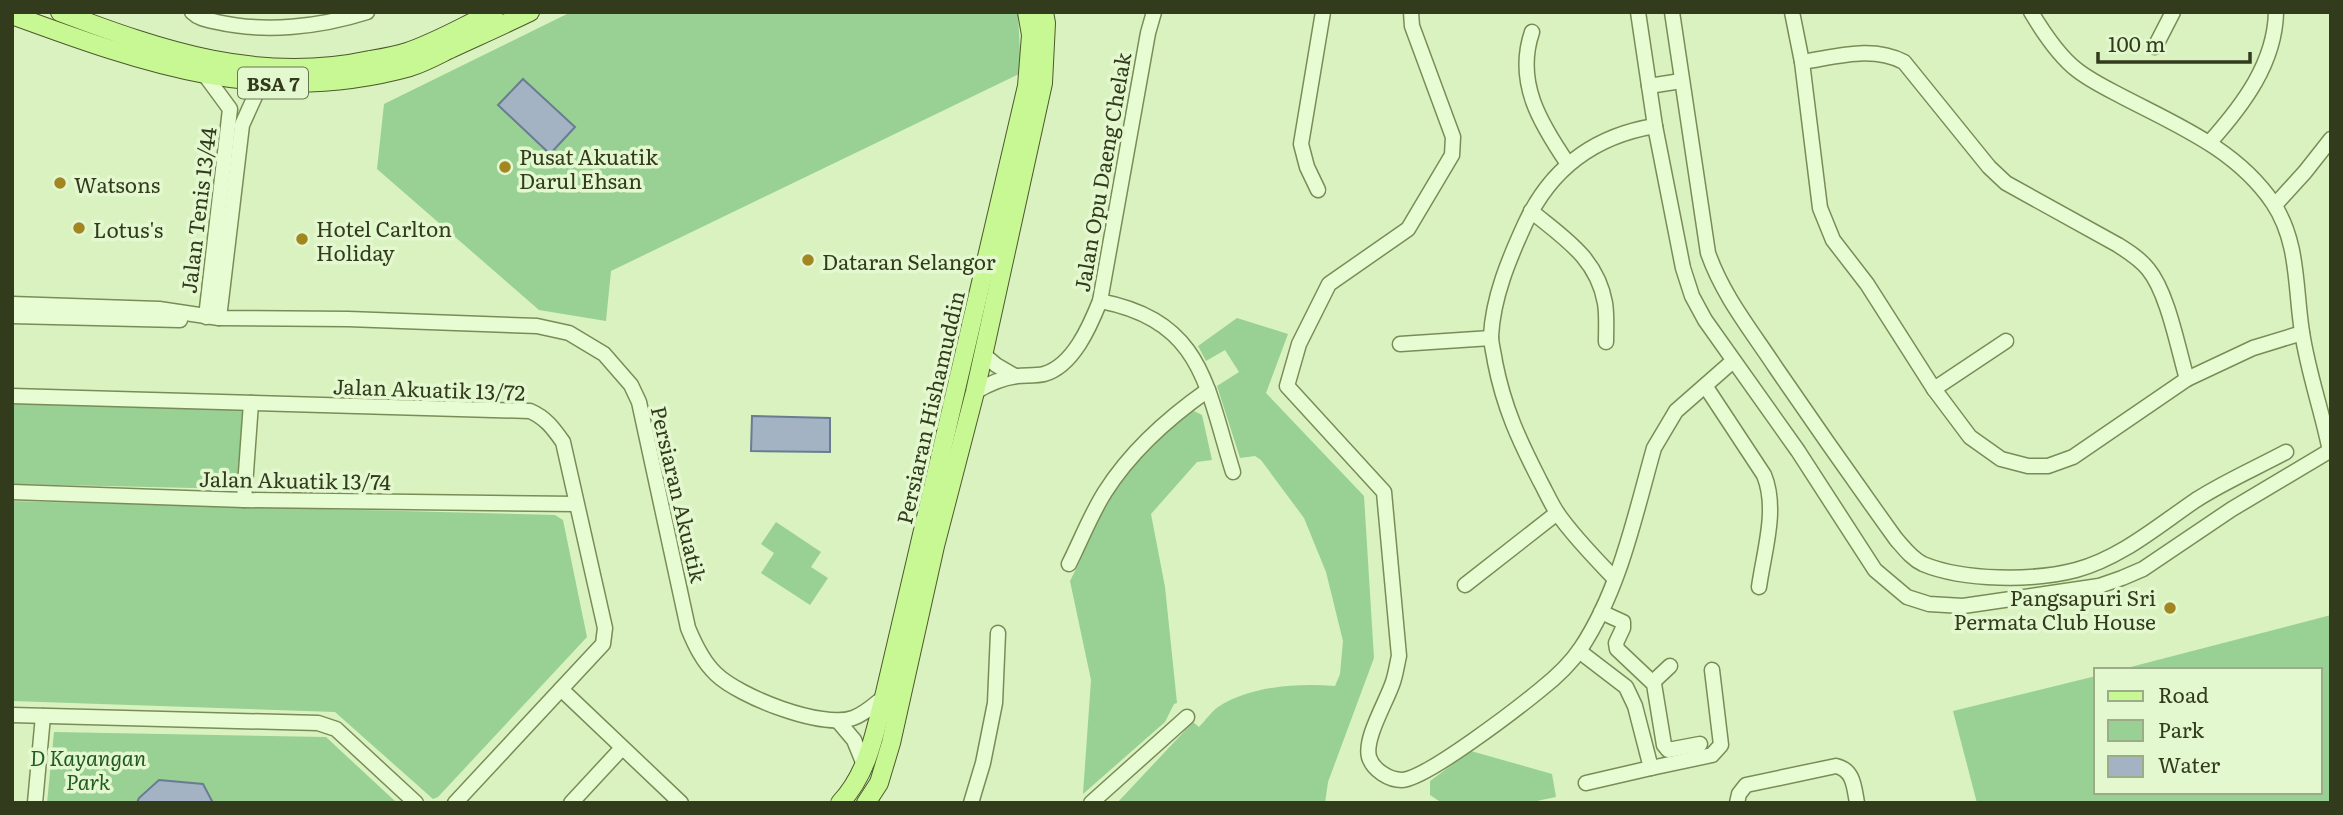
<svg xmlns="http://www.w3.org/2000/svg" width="2343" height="815" viewBox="0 0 2343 815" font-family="Literata,serif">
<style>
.green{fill:#98d193}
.water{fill:#a3b3c3;stroke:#697c92;stroke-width:2}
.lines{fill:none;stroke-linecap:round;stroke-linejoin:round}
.minor-casing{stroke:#7a8c56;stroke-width:17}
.major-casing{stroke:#4d592b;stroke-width:20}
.minor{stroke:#e8fcd4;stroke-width:14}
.major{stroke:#c8f894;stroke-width:18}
.poi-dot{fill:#a18621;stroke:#e4f8d0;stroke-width:2.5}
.labels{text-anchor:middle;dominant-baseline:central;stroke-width:7;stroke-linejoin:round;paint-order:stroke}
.shield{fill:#e4f8d0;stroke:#677452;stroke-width:2}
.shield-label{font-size:19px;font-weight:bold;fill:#323b1c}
.poi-label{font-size:21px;fill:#323b1c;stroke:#e4f8d0;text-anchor:start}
.street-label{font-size:21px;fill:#323b1c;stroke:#e4f8d0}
.park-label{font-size:21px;font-style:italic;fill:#215923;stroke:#e4f8d0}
</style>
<rect width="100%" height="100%" fill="#d9f2c0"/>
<g class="green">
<path d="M571,12h447l3,61 -410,198 -5,50 -67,-11 -162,-141 7,-65z"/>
<path d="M1237,318l51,16 -22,59 98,103 10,162 -46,124 -3,21h-208l76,-81 6,5c6,-6 12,-15 19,-20 33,-21 78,-24 117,-21l5,-12 3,-33 -17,-69 -22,-54 -43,-58 -6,-4 -15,2 -23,-72 22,-14 -14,-22 -19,11 -8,-15z"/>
<path d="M12,402l231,6 -3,81 -228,-5z"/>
<path d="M1192,410l10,5 10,45 -15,2 -46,52 14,73 12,116 -3,1 -9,18 -82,72 8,-114 -21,-99 10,-20 -4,-3 38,-73 44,-48z"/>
<path d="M12,501l543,14 8,5 24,117 -149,160 -5,2 -98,-87 -323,-11z"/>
<path d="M776,522l45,30 -10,15 17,11 -18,27 -49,-32 13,-20 -13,-9z"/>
<path d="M2331,615v188h-354l-24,-92 143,-35v116h224v-122h-201z"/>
<path d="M54,732l272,5 71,66h-184l-11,-19 -63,14 -2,5h-90z"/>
<path d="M1471,751l81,23 4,23 -29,6h-85l-12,-8v-14z"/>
</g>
<g class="water">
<path d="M523,79l52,48 -25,27 -52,-49z"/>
<path d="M752,416l78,2v34l-79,-1z"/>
<path d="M159,780l44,4 10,19h-76l2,-5z"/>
</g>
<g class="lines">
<g class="minor-casing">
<g id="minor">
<path d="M192,12c7,7 16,8 25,10 48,11 103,5 150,-10"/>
<path d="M1411,12l1,14 41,111 -1,18 -44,74 -79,55 -30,60 -12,42 97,106 15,164c-2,8 -3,17 -6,26 -6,19 -29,56 -24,75 4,13 20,23 33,23 24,-1 116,-72 138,-90 14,-11 31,-27 41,-42 39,-59 54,-133 73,-200l22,-37 57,-50"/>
<path d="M1638,12l17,114 28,142 9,28 13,24 93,131 77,119 32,27 22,7 34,2 136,-20 23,-8 21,-9 89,-60 99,-59"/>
<path d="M1672,12l36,241c15,43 43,77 68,115 39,57 79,114 120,171 8,9 16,20 27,25 41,17 111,17 153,6 45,-12 83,-45 120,-70 28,-18 60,-32 90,-48"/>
<path d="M1792,12l10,50 18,146 13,32 34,44 67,105 36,48 31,22 27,7h20l25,-9 114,-78 66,-31 49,-15"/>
<path d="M2031,12c12,20 28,44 46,58 14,11 31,19 46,27 56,29 114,53 150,106 26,39 22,85 29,129 6,40 20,79 28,119"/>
<path d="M1532,32c-17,50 8,91 36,132"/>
<path d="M2155,47l18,-35"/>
<path d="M1802,62c34,-5 70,-17 102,0l85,105 17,16 112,62c11,7 22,14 30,24 20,24 30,80 39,110"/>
<path d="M205,75l25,34 -24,208"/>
<path d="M1649,86l32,-5"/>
<path d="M2210,142c33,-37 65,-79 66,-130"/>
<path d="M1318,190l-11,-23 -6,-23 22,-132"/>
<path d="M2275,205l30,-33 26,-33"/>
<path d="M1531,211c33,27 66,47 74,92 2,12 1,26 1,39"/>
<path d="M1100,301c103,20 106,85 133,171"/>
<path d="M12,304l147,5 60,9 129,1 189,7 32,7 35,21 27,31 8,17 49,226c7,17 15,34 28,46 24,23 106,55 137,44 12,-4 22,-14 31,-21"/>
<path d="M12,316l168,4"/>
<path d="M219,318l23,-193 14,-31 13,-11"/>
<path d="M1400,344l91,-6"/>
<path d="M983,354l13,11 19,11"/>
<path d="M1706,387l58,88c14,34 0,76 -5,112"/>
<path d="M1934,389l72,-48"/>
<path d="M975,392c13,-8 27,-14 42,-16 8,-1 19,0 27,-2 29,-8 46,-48 56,-73l48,-268 6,-21"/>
<path d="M12,396l518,15c16,7 23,17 33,31l42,186 -2,16 -148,159"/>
<path d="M12,492l232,8 332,4"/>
<path d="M244,500l7,-97"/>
<path d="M1069,564c12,-24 22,-50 36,-72 26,-41 63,-74 103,-102"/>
<path d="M1614,578c-19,-20 -40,-41 -56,-64 -7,-10 -12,-22 -18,-33 -21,-41 -36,-73 -45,-119 -1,-8 -4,-18 -4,-26 2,-39 18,-77 34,-112 26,-56 69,-88 130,-98"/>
<path d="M1465,585l92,-72"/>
<path d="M1601,612l22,10v6l-7,15 1,6 37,35 10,61 4,5 32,-6"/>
<path d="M1579,651l47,36 9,19 16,62 61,-13 9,-10 -9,-75"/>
<path d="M1653,682l17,-16"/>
<path d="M561,689l120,114"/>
<path d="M12,715l306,8 18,6 80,74"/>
<path d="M838,721l16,19 11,27"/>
<path d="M1586,783l65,-15"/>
<path d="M35,803l8,-87"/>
<path d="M571,803l51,-55"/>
<path d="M971,803l12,-40 12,-60 3,-70"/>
<path d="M1091,803l96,-86"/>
<path d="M1737,803l2,-9 7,-9 90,-19c18,4 18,21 21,37"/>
</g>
</g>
<g class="major-casing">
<g id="major">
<path d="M60,12c103,39 199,72 310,48 12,-2 25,-4 37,-8 30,-10 58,-27 87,-40"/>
<path d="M12,15c134,49 254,92 398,52 13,-4 26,-11 38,-17 28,-13 55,-25 82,-38"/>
<path d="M840,803c28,-30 34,-68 44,-106l143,-611 4,-51 -4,-23"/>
<path d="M866,803l13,-20 12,-40 44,-197 40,-154 68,-309 3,-60 -2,-11"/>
</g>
</g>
<use href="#minor" class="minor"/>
<use href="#major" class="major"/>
</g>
<g class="poi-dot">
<circle cx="505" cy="167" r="7"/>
<circle cx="60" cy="183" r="7"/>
<circle cx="79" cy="228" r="7"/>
<circle cx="302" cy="239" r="7"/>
<circle cx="808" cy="260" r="7"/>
<circle cx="2170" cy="608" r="7"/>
</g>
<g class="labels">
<rect class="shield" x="238" y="67.5" width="70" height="31" rx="5"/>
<g class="shield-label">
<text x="273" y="83">BSA 7</text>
</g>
<g class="poi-label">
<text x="519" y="155">Pusat Akuatik<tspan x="519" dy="24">Darul Ehsan</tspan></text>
<text x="74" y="183">Watsons</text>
<text x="316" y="227">Hotel Carlton<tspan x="316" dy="24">Holiday</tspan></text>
<text x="93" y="228">Lotus's</text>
<text x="822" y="260">Dataran Selangor</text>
<text x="2156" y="596" text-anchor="end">Pangsapuri Sri<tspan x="2156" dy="24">Permata Club House</tspan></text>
</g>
<g class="street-label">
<text transform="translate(1101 172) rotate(-80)">Jalan Opu Daeng Chelak</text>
<text transform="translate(197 210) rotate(-83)">Jalan Tenis 13/44</text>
<text transform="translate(429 388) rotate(2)">Jalan Akuatik 13/72</text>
<text transform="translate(929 407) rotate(-77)">Persiaran Hishamuddin</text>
<text transform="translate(295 479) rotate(1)">Jalan Akuatik 13/74</text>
<text transform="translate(680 494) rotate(77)">Persiaran Akuatik</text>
</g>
<g class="park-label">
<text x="88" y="756">D Kayangan<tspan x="88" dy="24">Park</tspan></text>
</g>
</g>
<rect width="2343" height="815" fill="none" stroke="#323b1c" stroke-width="28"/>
<rect x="2094" y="668" width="228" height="126" fill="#e4f8d0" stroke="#9dac88" stroke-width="2"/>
<rect x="2108" y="691" width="35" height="10" fill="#c8f894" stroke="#9dac88" stroke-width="2"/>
<text x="2158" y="703" font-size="21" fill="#323b1c">Road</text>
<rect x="2108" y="720" width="35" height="21" fill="#98d193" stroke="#9dac88" stroke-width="2"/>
<text x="2158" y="738" font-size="21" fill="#323b1c">Park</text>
<rect x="2108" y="756" width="35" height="21" fill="#a3b3c3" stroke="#9dac88" stroke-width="2"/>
<text x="2158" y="773" font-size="21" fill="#323b1c">Water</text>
<path d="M2098 52v10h152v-10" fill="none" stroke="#323b1c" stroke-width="3.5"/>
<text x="2108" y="52" font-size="21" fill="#323b1c" stroke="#e4f8d0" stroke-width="5" paint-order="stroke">100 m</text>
</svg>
